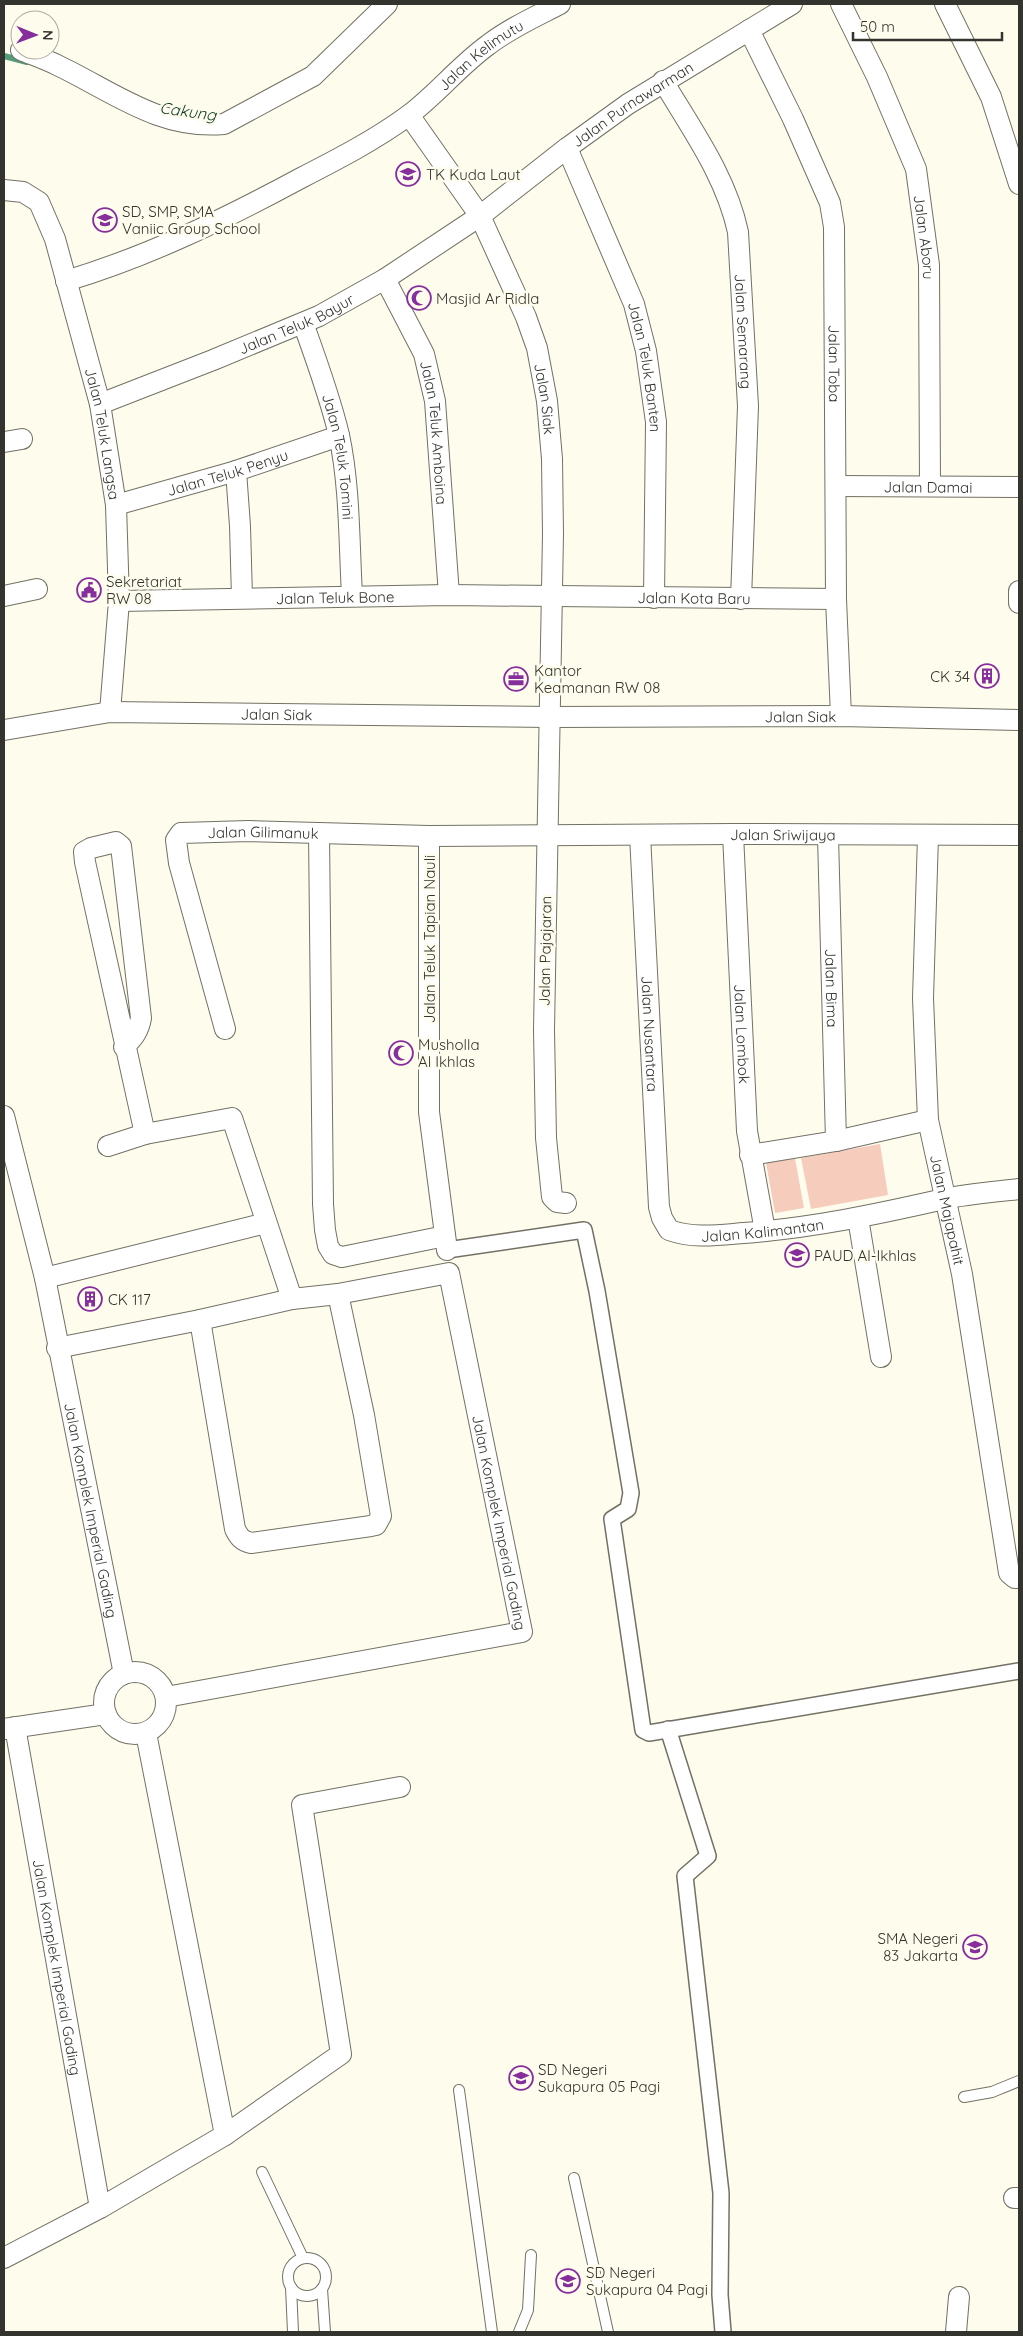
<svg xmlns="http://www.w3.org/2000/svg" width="1023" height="2336" viewBox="0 0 1023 2336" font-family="Quicksand,sans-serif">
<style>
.green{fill:#f6cdbc}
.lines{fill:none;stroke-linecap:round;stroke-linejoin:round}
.stream{stroke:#559c78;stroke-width:6}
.service-casing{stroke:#727164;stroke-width:12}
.pedestrian-casing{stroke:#727164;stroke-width:18}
.minor-casing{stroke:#727164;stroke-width:22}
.service{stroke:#fff;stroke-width:10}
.pedestrian{stroke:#fff;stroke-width:15}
.minor{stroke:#fff;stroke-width:20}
.labels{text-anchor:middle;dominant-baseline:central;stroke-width:5;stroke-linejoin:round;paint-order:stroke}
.street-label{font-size:15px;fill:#34342e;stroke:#fefced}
.poi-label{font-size:15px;fill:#34342e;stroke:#fefced;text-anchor:start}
.water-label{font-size:16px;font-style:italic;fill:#0c3925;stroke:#fefced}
</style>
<rect width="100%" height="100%" fill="#fefced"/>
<g class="green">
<path d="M880,1144l8,51 -77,14 -10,-51z"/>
<path d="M794,1153l10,55 -29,5 -10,-56z"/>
</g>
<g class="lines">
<path class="stream" d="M4,56l23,6"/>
<g class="service-casing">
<g id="service">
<path d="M459,2090l33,242"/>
<path d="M964,2097l28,-5 27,-11"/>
<path d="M262,2172l41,86"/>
<path d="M574,2178l34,154"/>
<circle cx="307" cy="2277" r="19"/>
<path d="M291,2287l2,45"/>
<path d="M322,2289l3,43"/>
<path d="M519,2332l9,-22 3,-55"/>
</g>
</g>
<g class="pedestrian-casing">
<g id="pedestrian">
<path d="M447,1250l137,-20 13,61 34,202 -3,16 -16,10 31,211 6,3 370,-62"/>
<path d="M668,1729l40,127 -23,20 36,317 -1,102 3,37"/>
</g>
</g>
<g class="minor-casing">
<g id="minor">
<path id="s1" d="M841,4l36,73 39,92 13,96 1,221"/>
<path d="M945,4l46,93 28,87"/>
<path id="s2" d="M749,30l44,89 37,84 4,24 2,372 5,117"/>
<path d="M21,50c12,5 24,9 36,15 55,26 102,65 167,59l89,-48 74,-72"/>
<path id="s3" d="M663,81c29,49 63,95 75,151l10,174 -7,193"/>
<path id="s4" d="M409,115l71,101 46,101 11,31 10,53 5,58 1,75 -9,496 2,108 6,59 5,5 9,1"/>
<path id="s5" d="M567,148l67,156 12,47 10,71 -2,176"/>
<path id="s6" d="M4,190l19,2 16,10 16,37 45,165 16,101 3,96 -9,111"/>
<path id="s7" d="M385,279l39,75 11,47 14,194"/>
<path id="s8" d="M66,281c83,-25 159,-62 235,-103 37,-19 74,-38 108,-63 28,-21 50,-49 79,-70 22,-17 47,-28 72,-41"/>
<path id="s9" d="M303,323c13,36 27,74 36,112 11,51 10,108 13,160"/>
<path id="s10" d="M100,404l113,-44 106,-44 66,-37 95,-63 87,-68 61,-44 164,-100"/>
<path d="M4,442l18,-3"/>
<path d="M236,471l4,55 2,72"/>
<path id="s11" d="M837,486l182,1"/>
<path id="s12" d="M116,505l120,-34 103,-35"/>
<path d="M1019,591v12"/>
<path d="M4,596l33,-7"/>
<path id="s13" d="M119,601l330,-6 387,4"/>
<path id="s14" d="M4,730l106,-18 440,5 291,-1 178,4"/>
<path d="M319,833l4,371 2,26 3,16 5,8 9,3 103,-21"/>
<path id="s15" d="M733,834l14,297 18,100"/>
<path id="s16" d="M640,835l19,372 3,11 7,12c25,9 50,5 75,3 68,-5 134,-19 200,-34 24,-5 50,-7 75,-10"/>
<path d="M429,836v276l18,138"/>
<path id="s17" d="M828,836l8,305"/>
<path id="s18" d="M928,836l-5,162 5,122 34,154 47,299 6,5h4"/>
<path id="s19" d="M225,1029l-46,-166 -3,-23 5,-7 68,-2 180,5 304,-2 286,1"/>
<path d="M124,1047c9,-9 15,-16 17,-29l-20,-172 -5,-4 -25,6 -7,4 1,10 60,272"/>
<path id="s20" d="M4,1116l41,162 79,396"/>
<path d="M108,1146l37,-12 87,-16 60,181"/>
<path d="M750,1155l86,-14 92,-21"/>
<path d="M858,1218l23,139"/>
<path d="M45,1278l221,-55"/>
<path d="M200,1320l35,209c4,8 7,12 16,14l120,-17 5,-1 5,-9 -17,-101 -26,-121"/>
<path id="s21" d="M57,1348l143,-28 92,-21 46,-5 111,-21 73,359 -356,65"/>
<circle cx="135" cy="1703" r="31"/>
<path id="s22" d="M15,1727l85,481"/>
<path d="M4,1729l102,-15"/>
<path d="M146,1733l79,402"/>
<path d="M1014,2198h5"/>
<path d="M4,2258l96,-50 125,-73 116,-81 -39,-249 98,-18"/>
<path d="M956,2332l3,-35"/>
</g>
</g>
<use href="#service" class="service"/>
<use href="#pedestrian" class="pedestrian"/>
<use href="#minor" class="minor"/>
</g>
<defs>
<g id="school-ring" transform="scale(1.25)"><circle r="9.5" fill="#fefced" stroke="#852e9c" stroke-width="1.5"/><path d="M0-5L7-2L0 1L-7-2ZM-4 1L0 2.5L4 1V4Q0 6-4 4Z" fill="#852e9c"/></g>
<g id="mosque-ring" transform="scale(1.25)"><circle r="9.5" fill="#fefced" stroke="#852e9c" stroke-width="1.5"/><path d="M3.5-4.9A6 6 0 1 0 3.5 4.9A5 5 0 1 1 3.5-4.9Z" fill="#852e9c"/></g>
<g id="civic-ring" transform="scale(1.25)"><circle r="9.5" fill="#fefced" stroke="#852e9c" stroke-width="1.5"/><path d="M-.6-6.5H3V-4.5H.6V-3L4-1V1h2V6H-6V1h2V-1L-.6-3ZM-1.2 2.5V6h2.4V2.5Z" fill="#852e9c"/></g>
<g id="building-ring" transform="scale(1.25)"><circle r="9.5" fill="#fefced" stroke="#852e9c" stroke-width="1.5"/><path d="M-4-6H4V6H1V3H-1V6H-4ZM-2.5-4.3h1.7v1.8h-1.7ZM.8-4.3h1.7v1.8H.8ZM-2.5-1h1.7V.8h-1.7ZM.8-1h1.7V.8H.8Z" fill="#852e9c"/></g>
<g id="office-ring" transform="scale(1.25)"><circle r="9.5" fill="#fefced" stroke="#852e9c" stroke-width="1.5"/><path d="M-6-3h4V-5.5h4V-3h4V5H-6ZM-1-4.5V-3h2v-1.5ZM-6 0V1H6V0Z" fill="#852e9c"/></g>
</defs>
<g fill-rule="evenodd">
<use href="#school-ring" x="408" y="174"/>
<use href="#school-ring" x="105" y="220"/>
<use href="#mosque-ring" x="419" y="298"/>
<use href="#civic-ring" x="89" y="590"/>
<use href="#building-ring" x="987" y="676"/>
<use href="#office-ring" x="516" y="679"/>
<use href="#mosque-ring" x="401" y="1053"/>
<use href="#school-ring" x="797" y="1255"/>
<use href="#building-ring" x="90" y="1299"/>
<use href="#school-ring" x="975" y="1947"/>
<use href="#school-ring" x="521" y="2078"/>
<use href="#school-ring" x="568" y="2281"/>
</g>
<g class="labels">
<g class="street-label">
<text stroke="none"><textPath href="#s8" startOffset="476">Jalan Kelimutu</textPath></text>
<text stroke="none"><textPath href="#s10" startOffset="615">Jalan Purnawarman</textPath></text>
<text stroke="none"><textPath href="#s1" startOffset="250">Jalan Aboru</textPath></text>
<text stroke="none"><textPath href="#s10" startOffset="212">Jalan Teluk Bayur</textPath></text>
<text stroke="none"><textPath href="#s3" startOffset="269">Jalan Semarang</textPath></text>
<text stroke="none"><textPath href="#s2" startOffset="352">Jalan Toba</textPath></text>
<text stroke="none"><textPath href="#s5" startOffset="234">Jalan Teluk Banten</textPath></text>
<text stroke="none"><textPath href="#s4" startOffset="319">Jalan Siak</textPath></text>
<text stroke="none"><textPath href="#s7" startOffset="164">Jalan Teluk Amboina</textPath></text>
<text stroke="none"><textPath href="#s6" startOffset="279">Jalan Teluk Langsa</textPath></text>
<text stroke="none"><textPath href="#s9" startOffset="139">Jalan Teluk Tomini</textPath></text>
<text stroke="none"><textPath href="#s12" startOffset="116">Jalan Teluk Penyu</textPath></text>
<text stroke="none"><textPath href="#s11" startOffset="91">Jalan Damai</textPath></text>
<text stroke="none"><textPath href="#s13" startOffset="216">Jalan Teluk Bone</textPath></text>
<text stroke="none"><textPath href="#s13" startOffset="575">Jalan Kota Baru</textPath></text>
<text stroke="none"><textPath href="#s14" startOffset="274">Jalan Siak</textPath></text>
<text stroke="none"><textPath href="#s14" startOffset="798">Jalan Siak</textPath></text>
<text stroke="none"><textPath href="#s19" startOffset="286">Jalan Gilimanuk</textPath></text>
<text stroke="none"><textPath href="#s19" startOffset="806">Jalan Sriwijaya</textPath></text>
<text transform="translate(429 939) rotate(-90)">Jalan Teluk Tapian Nauli</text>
<text transform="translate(545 951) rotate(-89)">Jalan Pajajaran</text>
<text stroke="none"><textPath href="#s17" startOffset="152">Jalan Bima</textPath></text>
<text stroke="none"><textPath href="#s16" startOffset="199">Jalan Nusantara</textPath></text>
<text stroke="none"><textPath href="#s15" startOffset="200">Jalan Lombok</textPath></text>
<text stroke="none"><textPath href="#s18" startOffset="376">Jalan Majapahit</textPath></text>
<text stroke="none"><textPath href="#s16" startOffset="492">Jalan Kalimantan</textPath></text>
<text stroke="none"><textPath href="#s20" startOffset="404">Jalan Komplek Imperial Gading</textPath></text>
<text stroke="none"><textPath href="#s21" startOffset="654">Jalan Komplek Imperial Gading</textPath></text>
<text stroke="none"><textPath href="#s22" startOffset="244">Jalan Komplek Imperial Gading</textPath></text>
</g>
<g class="poi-label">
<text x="426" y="174">TK Kuda Laut</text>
<text x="122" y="211">SD, SMP, SMA<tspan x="122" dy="17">Vaniic Group School</tspan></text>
<text x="436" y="298">Masjid Ar Ridla</text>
<text x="106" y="581">Sekretariat<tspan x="106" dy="17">RW 08</tspan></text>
<text x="534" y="670">Kantor<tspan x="534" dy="17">Keamanan RW 08</tspan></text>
<text x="970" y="676" text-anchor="end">CK 34</text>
<text x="418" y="1044">Musholla<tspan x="418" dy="17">Al Ikhlas</tspan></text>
<text x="814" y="1255">PAUD Al-Ikhlas</text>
<text x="108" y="1299">CK 117</text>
<text x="958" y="1938" text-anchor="end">SMA Negeri<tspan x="958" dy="17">83 Jakarta</tspan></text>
<text x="538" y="2069">SD Negeri<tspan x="538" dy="17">Sukapura 05 Pagi</tspan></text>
<text x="586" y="2272">SD Negeri<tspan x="586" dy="17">Sukapura 04 Pagi</tspan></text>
</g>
<g class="water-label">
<text transform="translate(188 111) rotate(8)">Cakung</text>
</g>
</g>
<rect width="1023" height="2336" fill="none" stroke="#34342e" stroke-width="10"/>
<g transform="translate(35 35) rotate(91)"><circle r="24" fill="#fefced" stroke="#adaca1"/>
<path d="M0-4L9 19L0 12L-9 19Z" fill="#852e9c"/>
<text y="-8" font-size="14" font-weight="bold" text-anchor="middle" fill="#34342e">N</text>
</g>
<path d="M853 32v8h149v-8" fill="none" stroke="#34342e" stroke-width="2.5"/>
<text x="860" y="32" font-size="15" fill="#34342e" stroke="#fefced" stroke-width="4" paint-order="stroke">50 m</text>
</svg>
